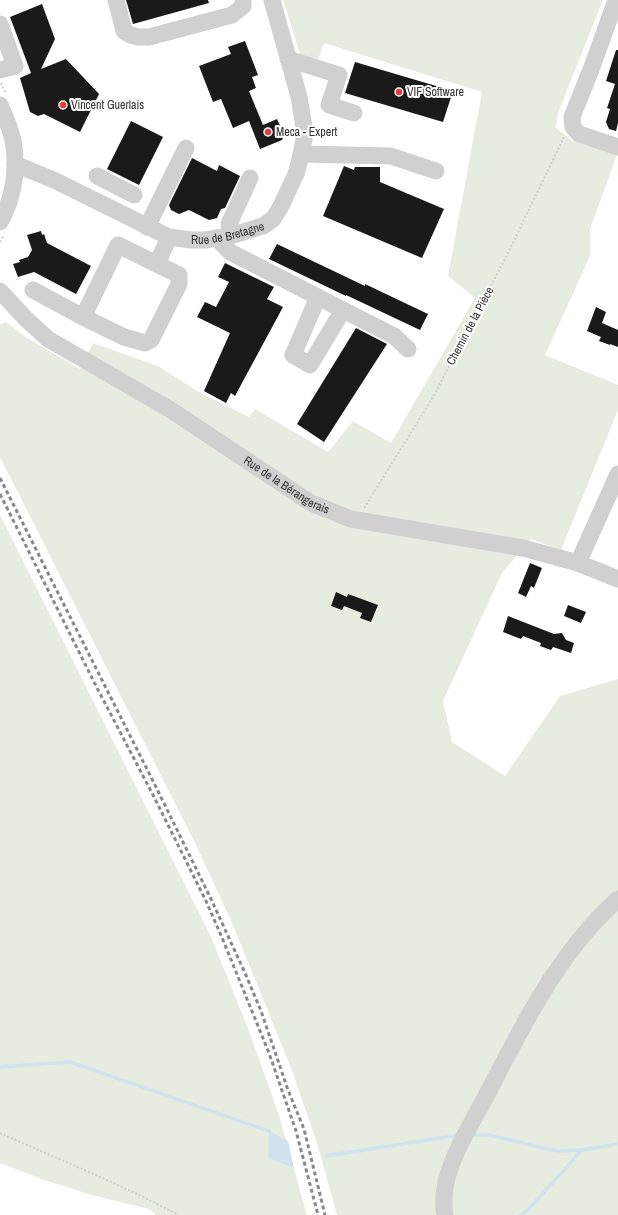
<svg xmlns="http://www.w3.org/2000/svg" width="618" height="1215" viewBox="0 0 618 1215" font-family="'Archivo Narrow',sans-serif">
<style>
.green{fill:#e6ecdf}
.water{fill:#cfe2ee}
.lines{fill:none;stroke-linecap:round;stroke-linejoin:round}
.stream{stroke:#cfe2ee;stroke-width:3.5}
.building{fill:#1a1a1a}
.path{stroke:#cdcdcd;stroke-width:2;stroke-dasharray:2 2;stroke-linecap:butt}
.minor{stroke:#d0d0d0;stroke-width:17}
.rail{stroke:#888;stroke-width:3;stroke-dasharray:4 3;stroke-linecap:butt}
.poi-dot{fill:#e63946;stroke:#fff;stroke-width:1.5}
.labels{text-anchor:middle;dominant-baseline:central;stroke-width:4;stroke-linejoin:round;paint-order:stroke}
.poi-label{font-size:12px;fill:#333;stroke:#fff;text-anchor:start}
.street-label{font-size:12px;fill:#333;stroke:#fff}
</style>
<rect width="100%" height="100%" fill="#fff"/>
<g class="green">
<path d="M283,0h320l-45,113 -2,15 17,13 44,14 -27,74v27l-45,99 73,30v25l-57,140 -30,-11 -29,34 -59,128 9,41 53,34 55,-80 58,-17v536h-281l-20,-72 -26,-75 -58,-143 -38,-82 -195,-386v-133l6,-2 18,14 56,33 13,-26 65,23 39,25 52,26 6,-8 73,43 25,-31 38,22 84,-145 -27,-22 34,-184 -158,-49 -6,17 -18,-6z"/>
<path d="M0,515l211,422 37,91 31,87 28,100h-151l-7,-6 -61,-15 -41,-13 -47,-18z"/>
</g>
<path class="water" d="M269,1131l19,10 6,27 -26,-10z"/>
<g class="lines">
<g class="stream">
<path d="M0,1067l70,-5 199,69 2,4"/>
<path d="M473,1135h16l68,16 25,-1 36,-6"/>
<path d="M326,1156l133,-21"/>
<path d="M521,1215l6,-4 55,-61"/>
</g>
</g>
<g class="building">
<path d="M126,0h82l1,3 -76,21z"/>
<path d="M42,4l13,35 -14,30 25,-10 33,35 -19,38 -36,-18 -6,2 -8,-4 -10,-34 11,-5 -21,-56z"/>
<path d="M245,41l13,34 -6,2 4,11 -7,3 14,34 14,-6 7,16 -2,5 -22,9 -11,-28 -16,7 -12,-29 -8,3 -14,-36 32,-12 -3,-7z"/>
<path d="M616,50h2v73l-2,8 -7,-2 -3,-7 4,-13 -3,-1 8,-24 -9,-3z"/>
<path d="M355,62l98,29 -10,31 -98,-29z"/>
<path d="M131,121l32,16 -24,48 -32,-16z"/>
<path d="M192,158l25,13 2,-6 21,11 -15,32 -4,1 -4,9 -8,2 -20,-10 -10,4 -8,-4 -2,-5z"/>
<path d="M344,166l10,4 1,-3h25v15l64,27 -22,49 -99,-42z"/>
<path d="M41,231l1,4 2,-1 3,9 44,23 -15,28 -42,-22 -16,5 -5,-13 7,-2 -1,-2 9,-3 4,-7 -5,-15z"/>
<path d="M277,244l88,42v-2l63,30 -8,16 -74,-35v1l-77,-37z"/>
<path d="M225,263l49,24 -7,12 16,8 -48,89 -4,-3 -5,10 -22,-12 26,-58 -33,-16 8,-15 11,5 13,-25 -11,-5z"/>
<path d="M596,307l10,5 -4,11 16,7v17l-8,-3v1l-11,-4 2,-4 -14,-6z"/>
<path d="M356,328l31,16 -63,98 -27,-18z"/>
<path d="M530,563l12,5 -8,20 -3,-2 -5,11 -8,-4z"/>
<path d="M336,592l11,5 1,-3 30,11 -7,17 -11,-4 2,-5 -18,-7 -2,4 -11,-4z"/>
<path d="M568,605l18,7 -5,11 -17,-7z"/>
<path d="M508,616l46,18 8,-1 4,7 8,3 -3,10 -18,-6 -2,3 -11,-4 1,-3 -18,-7 -2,3 -18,-7z"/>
</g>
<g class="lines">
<g class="path">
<path d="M1,83l4,9"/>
<path d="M0,242l4,-7"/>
<path d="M364,508l68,-109 76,-146 56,-116"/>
<path d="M0,1133c60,27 121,51 178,82"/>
</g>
<g class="minor">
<path d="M116,0l8,31 7,4 7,2h11l83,-22 11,-9v-6"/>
<path d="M616,0l-24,67 -20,50 1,10 6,7 39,13"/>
<path d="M0,24l15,42 -15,4"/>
<path d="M288,59l51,16 -10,30 25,8"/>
<path d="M0,105c5,11 10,23 13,35 5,29 1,57 -13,82"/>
<path d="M301,154l90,2 45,15"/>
<path id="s1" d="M15,164l41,17 113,56 22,3h14l25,-4 33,-10 10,-7 7,-11 16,-34 6,-23 3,-18 -6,-36 -27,-97"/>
<path d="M97,176l37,19"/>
<path d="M147,227l39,-79"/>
<path d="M230,236l-1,-12 21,-46"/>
<path d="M217,238l13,14 164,84 14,13"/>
<path d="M157,264l12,-27"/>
<path d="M33,290l50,27 35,-72 61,30v9l-28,56 -6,3 -21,-6 -41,-20"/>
<path id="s2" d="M0,291l26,28 22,20 123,71 140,93 40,16 172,29 55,15 40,16"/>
<path d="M318,297l-25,58 17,10 33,-55"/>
<path d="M578,563l40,-89"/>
<path d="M445,1215c-2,-10 -1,-23 1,-33 6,-27 25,-58 38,-82 37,-71 74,-148 134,-201"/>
</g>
<g class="rail">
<path d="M0,478l157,311 54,110 34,74 16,38 27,79 16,39 21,86"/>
<path d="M0,494l96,192 56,107 54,108 17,39 46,113 27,78 22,84"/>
</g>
</g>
<g class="poi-dot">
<circle cx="399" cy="92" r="4"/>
<circle cx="63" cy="105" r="4"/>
<circle cx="268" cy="132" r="4"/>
</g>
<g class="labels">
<g class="poi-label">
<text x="407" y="92">VIF Software</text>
<text x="71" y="105">Vincent Guerlais</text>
<text x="276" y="132">Meca - Expert</text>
</g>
<g class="street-label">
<text stroke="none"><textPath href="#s1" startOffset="230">Rue de Bretagne</textPath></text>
<text transform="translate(470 326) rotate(-62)">Chemin de la Pièce</text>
<text stroke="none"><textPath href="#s2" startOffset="348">Rue de la Bérangerais</textPath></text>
</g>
</g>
</svg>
